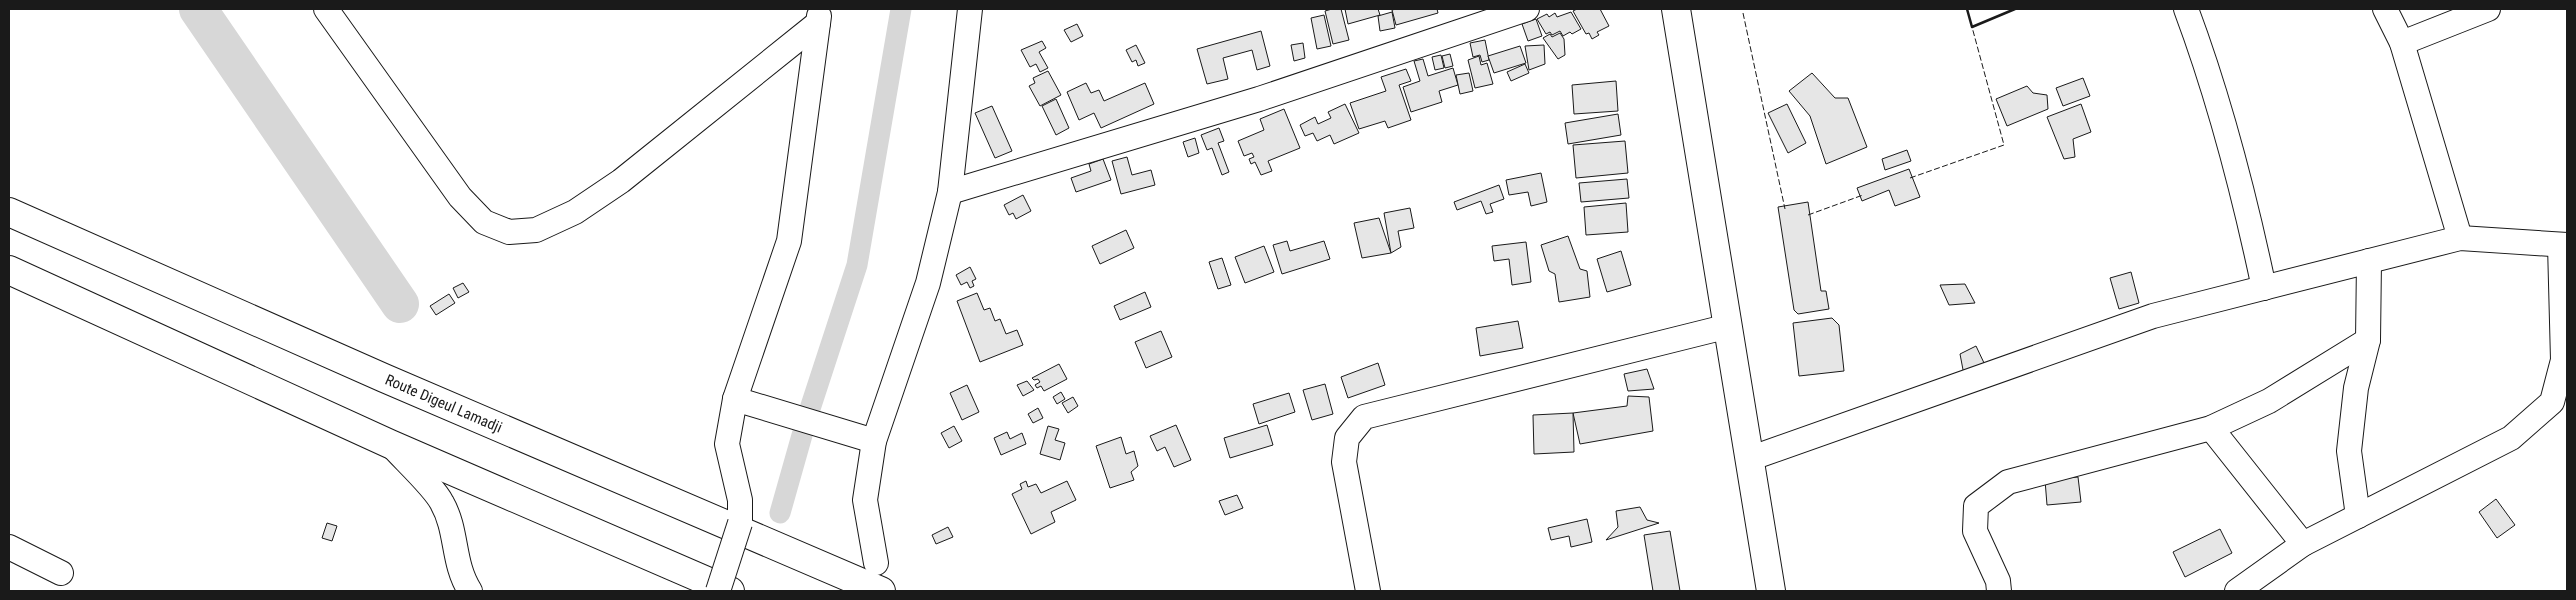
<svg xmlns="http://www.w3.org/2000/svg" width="2576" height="600" viewBox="0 0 2576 600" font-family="'Roboto Condensed',sans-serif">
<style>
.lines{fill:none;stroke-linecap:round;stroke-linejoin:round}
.canal{stroke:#d7d7d7;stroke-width:21}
.river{stroke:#d7d7d7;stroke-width:38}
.building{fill:#e6e6e6;stroke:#1a1a1a}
.minor-casing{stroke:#1a1a1a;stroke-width:26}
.major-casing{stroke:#1a1a1a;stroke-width:30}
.highway-casing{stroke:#1a1a1a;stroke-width:30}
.minor{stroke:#fff;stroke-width:24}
.major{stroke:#fff;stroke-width:28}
.highway{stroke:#fff;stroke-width:28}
.minor-bridge-casing{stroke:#1a1a1a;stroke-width:26;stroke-linecap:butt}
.minor-bridge{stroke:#fff;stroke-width:24}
.fence{stroke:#1a1a1a;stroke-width:1;stroke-dasharray:6 2.5;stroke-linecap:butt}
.wall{stroke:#1a1a1a;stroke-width:2.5}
.labels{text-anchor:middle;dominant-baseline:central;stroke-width:4;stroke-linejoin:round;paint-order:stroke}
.street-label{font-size:15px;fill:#1a1a1a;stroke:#fff}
</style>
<rect width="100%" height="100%" fill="#fff"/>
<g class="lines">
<path class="canal" d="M780,513l26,-92 51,-156 44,-256"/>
<path class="river" d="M198,9l202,295"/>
</g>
<g class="building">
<path d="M1332,9h9l8,31 -16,4 -8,-33z"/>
<path d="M1345,9h33l2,6 -32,9z"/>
<path d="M1396,9h41l1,4 -42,12 -4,-15z"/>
<path d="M1577,9h23l9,17 -12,6 2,3 -7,4 -3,-6 -3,1 -13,-23z"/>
<path d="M1392,12l3,16 -15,3 -2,-15z"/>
<path d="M1571,12l10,17 -9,5 -2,-2 -7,4 -3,-5 -8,4 -2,-3 -4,2 -9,-15 10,-5 2,3 6,-4 2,4z"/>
<path d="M1324,15l7,31 -14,3 -6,-31z"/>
<path d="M1536,19l6,17 -14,5 -6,-17z"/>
<path d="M1077,24l6,12 -12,6 -7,-12z"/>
<path d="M1261,31l9,35 -13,4 -5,-20 -29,8 5,21 -21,5 -10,-35z"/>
<path d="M1560,33l4,6 1,16 -7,4 -15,-21 7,-4 2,3z"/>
<path d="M1485,40l4,20 -7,2 -2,-7 -7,2 -3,-14z"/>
<path d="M1042,41l4,7 -7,4 9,16 -8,4 -4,-8 -6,3 -9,-17z"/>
<path d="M1303,43l2,15 -11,3 -3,-16z"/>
<path d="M1136,45l9,18 -7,3 -2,-6 -4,2 -6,-12z"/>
<path d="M1544,45l1,19 -16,6 -4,-24z"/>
<path d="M1520,46l6,17 -32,10 -6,-17z"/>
<path d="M1450,54l3,12 -8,2 -3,-12z"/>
<path d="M1441,55l3,13 -9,2 -3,-13z"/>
<path d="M1479,56l2,9 6,-2 6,21 -18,4 -7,-28z"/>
<path d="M1423,59l5,17 25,-8 5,17 -19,6 3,11 -31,10 -8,-25 17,-6 -6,-20z"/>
<path d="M1525,64l4,9 -18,8 -4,-9z"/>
<path d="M1406,69l5,12 -12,4 12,35 -23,8 -3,-7 -26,8 -9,-26 36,-12 -5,-14z"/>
<path d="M1048,71l13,24 -21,11 -11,-20 6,-3 -2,-5z"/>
<path d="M1469,73l4,18 -13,3 -4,-19z"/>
<path d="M1812,73l23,25h13l19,49 -41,17 -16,-48 -21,-25z"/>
<path d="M2083,78l7,18 -27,10 -7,-18z"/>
<path d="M1616,81l2,30 -44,3 -2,-29z"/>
<path d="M1086,83l5,10 8,-3 5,11 41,-18 9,21 -53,24 -7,-15 -15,7 -12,-28z"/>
<path d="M2027,86l6,7 14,2 1,14 -41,17 -11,-27z"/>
<path d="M1056,99l13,29 -13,7 -14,-29z"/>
<path d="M1345,104l14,29 -25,11 -4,-9 -13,6 -4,-8 -8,3 -5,-11 15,-8 3,7 13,-6 -3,-6z"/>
<path d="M1787,104l19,39 -18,10 -20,-40z"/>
<path d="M2081,104l10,28 -18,7 2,18 -11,2 -17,-42z"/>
<path d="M992,106l20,45 -17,7 -20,-45z"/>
<path d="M1284,109l16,39 -32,13 4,10 -11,4 -6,-13 -4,2 -2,-5 5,-2 -2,-4 -8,3 -6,-15 26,-11 -4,-11z"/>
<path d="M1618,114l3,21 -53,9 -3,-21z"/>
<path d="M1219,128l5,13 -6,2 11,29 -7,3 -10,-27 -5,2 -6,-15z"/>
<path d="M1195,138l4,15 -11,4 -5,-15z"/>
<path d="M1625,141l3,32 -52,5 -3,-33z"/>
<path d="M1907,150l4,11 -26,9 -3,-11z"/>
<path d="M1127,157l5,18 19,-5 4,15 -34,9 -9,-33z"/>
<path d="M1103,159l8,21 -35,12 -5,-14 20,-7 -2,-7z"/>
<path d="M1909,169l11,28 -25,9 -6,-16 -27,11 -5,-13z"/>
<path d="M1541,173l6,29 -16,4 -3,-14 -19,3 -3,-15z"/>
<path d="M1627,179l2,19 -48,4 -2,-19z"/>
<path d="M1499,185l5,14 -14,5 3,8 -7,2 -5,-13 -24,9 -3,-8z"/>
<path d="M1023,195l8,16 -15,8 -3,-6 -4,2 -5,-10z"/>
<path d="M1808,202l13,89h5l3,18 -31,5 -4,-4 -16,-103z"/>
<path d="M1626,203l2,29 -42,3 -2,-28z"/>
<path d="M1410,208l4,20 -16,3 3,16 -10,6 -7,-40z"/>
<path d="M1379,218l12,35 -29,5 -8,-35z"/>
<path d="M1126,230l8,18 -34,16 -8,-18z"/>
<path d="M1568,236l12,33 7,2 3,26 -31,5 -4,-28 -6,-3 -8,-26z"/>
<path d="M1287,241l3,10 34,-10 6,18 -48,15 -9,-29z"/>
<path d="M1526,242l5,40 -19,3 -3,-26 -15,2 -2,-15z"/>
<path d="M1264,246l10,26 -29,11 -10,-26z"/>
<path d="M1621,251l10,34 -24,7 -10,-33z"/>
<path d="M1222,258l9,27 -13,4 -9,-27z"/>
<path d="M970,267l6,12 -4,2 2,5 -4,2 -3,-6 -6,3 -5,-10z"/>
<path d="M2131,272l8,31 -20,6 -9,-31z"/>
<path d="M463,283l6,9 -11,6 -5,-10z"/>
<path d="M1965,284l10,19 -26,2 -9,-20z"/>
<path d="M1145,292l6,15 -31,13 -6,-14z"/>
<path d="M977,293l7,17 6,-2 5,13 5,-2 6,15 11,-4 6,15 -43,17 -23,-61z"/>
<path d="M449,294l6,9 -19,12 -6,-9z"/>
<path d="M1832,318l7,7 5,46 -45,5 -6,-53z"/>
<path d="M1518,321l5,27 -43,8 -4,-28z"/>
<path d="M1161,331l11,26 -26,11 -11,-26z"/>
<path d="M1976,346l9,19 -21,10 -4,-21z"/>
<path d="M1378,363l7,22 -37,13 -7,-21z"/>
<path d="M1059,364l8,15 -23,12 -3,-5 -4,2 -2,-3 5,-3 -2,-3 -4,1 -2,-2z"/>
<path d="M1647,369l7,20 -26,2 -4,-17z"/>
<path d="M1027,381l7,9 -11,6 -6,-11z"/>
<path d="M1325,384l8,30 -21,6 -9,-30z"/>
<path d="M967,385l12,27 -17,8 -12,-27z"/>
<path d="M1061,392l4,7 -8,5 -4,-7z"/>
<path d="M1289,393l6,19 -36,12 -6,-20z"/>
<path d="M1628,396l21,1 4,34 -73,13 -7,-31 54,-7z"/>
<path d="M1073,397l5,9 -10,7 -6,-10z"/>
<path d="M1038,408l5,10 -10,5 -5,-9z"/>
<path d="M1573,413l1,39 -40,2 -1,-39z"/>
<path d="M1176,425l15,35 -17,7 -9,-20 -8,4 -7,-15z"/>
<path d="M1267,425l6,20 -43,13 -6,-20z"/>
<path d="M954,426l8,15 -13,7 -8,-15z"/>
<path d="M1048,426l11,3 -4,11 10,3 -5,17 -20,-6z"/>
<path d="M1007,432l3,7 12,-6 4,11 -25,11 -7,-17z"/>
<path d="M1121,437l5,17 8,-3 4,15 -7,6 3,8 -24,8 -14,-42z"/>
<path d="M2078,477l3,25 -34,3 -2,-25z"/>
<path d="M1026,481l2,6 8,-3 5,9 26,-12 9,19 -25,12 4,10 -24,12 -19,-40 10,-5 -2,-5z"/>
<path d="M1237,495l6,13 -18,7 -6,-14z"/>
<path d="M2496,499l19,26 -18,13 -18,-26z"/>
<path d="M1640,507l7,13 12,3 -53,17 12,-13 -2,-16z"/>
<path d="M1587,519l5,23 -21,5 -2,-11 -18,4 -3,-12z"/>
<path d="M327,523l10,3 -5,15 -10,-3z"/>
<path d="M948,527l5,10 -17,7 -4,-9z"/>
<path d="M2220,529l12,24 -47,24 -12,-25z"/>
<path d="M1670,531l10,60h-27l-9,-56z"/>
</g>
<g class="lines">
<g class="minor-casing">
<g id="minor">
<path d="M326,9l134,188 24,25 25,10 27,-2 39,-18 46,-31 197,-158"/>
<path d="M2186,9c34,91 58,184 78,279"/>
<path d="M2385,9l17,34 58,195"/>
<path d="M2402,43l86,-34"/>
<path d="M950,192l309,-93 268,-90"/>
<path d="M735,399l139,42"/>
<path d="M2211,428l92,116"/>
<path d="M390,444c13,15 44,43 52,59 16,28 10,60 28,88"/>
<path d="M1749,459l404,-143 307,-78 107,7"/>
<path d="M2358,516l-9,-65 7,-63 12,-48 1,-79"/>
<path d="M740,523v-23l-13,-56 8,-45 54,-158 30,-225"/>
<path d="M9,547l52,26"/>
<path d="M876,563l-11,-63 9,-59 54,-158 22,-91 20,-183"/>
<path d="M1368,591l-24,-129 3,-24 17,-21 365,-91"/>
<path d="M1999,591l-1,-10 -23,-50 1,-25 32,-24 203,-54 58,-27 99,-61"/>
<path d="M2237,591l66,-47 208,-106 41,-36 11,-42 -3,-115"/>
</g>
</g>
<g class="major-casing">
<g id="major">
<path id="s1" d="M9,212l375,166 497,213"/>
<path d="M9,270l381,174 340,147"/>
</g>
</g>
<g class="highway-casing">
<path id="highway" d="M1676,9l95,582"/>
</g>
<use href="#minor" class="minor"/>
<use href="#major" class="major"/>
<use href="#highway" class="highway"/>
<g class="minor-bridge-casing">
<path id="minor-bridge" d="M718,591l22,-68"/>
</g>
<use href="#minor-bridge" class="minor-bridge"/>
<g class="fence">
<path d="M1743,13l42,196"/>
<path d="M1910,178l94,-33 -32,-118"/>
<path d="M1808,215l55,-20"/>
</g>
<path class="wall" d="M1967,9l5,18 43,-18"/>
</g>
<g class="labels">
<g class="street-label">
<text stroke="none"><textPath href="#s1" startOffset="475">Route Digeul Lamadji</textPath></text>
</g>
</g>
<rect width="2576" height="600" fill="none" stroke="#1a1a1a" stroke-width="20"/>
</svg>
